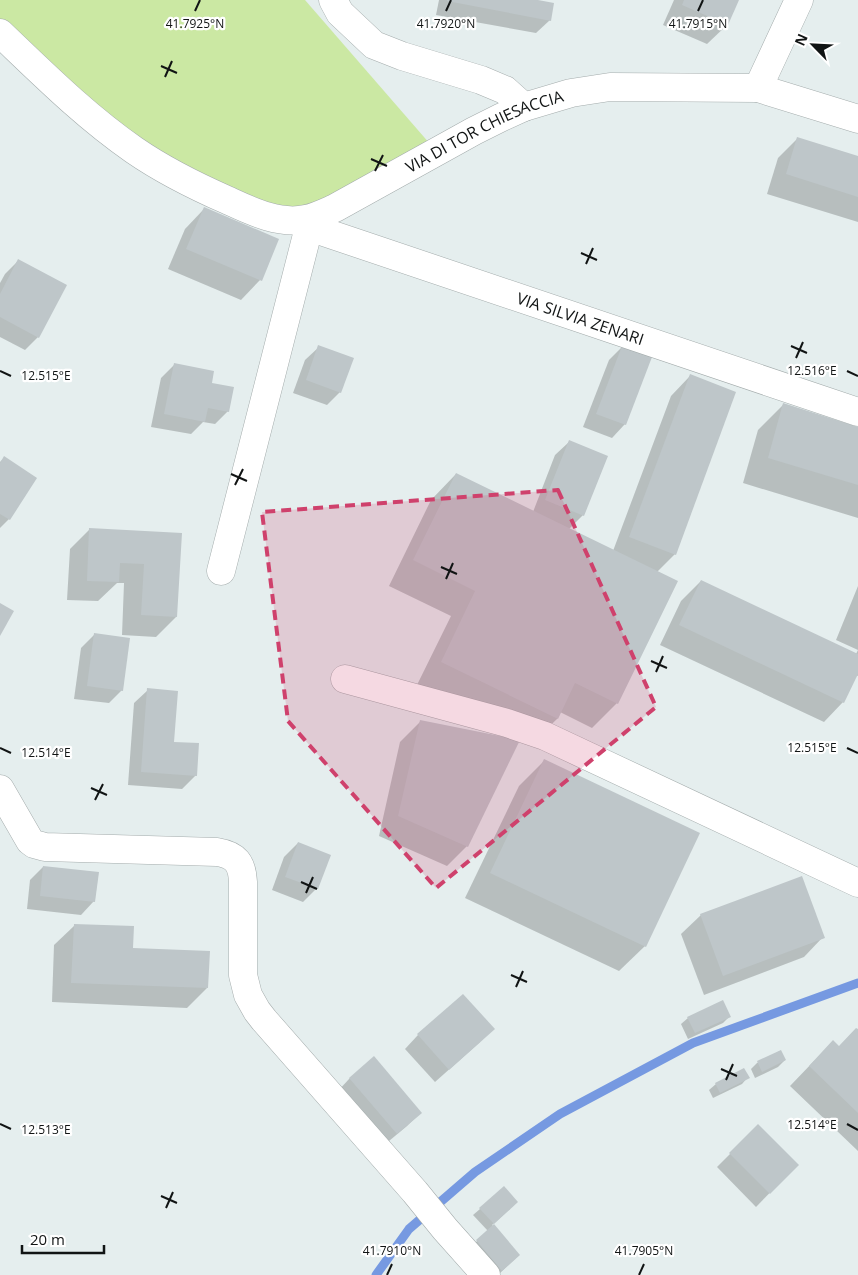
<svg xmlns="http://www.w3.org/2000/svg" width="858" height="1275" viewBox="0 0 858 1275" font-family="'Open Sans',sans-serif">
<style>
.green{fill:#cbe8a3}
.shadow{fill:#0003}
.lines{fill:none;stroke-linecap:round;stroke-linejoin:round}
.stream{stroke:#7699e1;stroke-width:9}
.building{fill:#bec6c9}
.minor-casing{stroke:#a4acac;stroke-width:29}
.minor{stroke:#fff;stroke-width:28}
.marked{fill:#cf416c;fill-opacity:0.2;stroke:#cf416c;stroke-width:4;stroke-dasharray:10 6;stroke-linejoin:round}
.ticks{fill:none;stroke:#111414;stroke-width:2}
.labels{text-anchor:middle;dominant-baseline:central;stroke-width:4.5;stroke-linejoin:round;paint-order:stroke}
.street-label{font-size:16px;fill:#111414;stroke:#fff}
.ticks-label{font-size:12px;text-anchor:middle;fill:#111414;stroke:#fff;stroke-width:4.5;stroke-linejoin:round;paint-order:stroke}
</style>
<rect width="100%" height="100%" fill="#e5eeee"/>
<path class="green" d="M0,0h305l132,152 -120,64 -125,-20 -192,-165z"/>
<g class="shadow">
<path d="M439,0h92l19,20 -14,13 -100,-18z"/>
<path d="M674,0h64l-11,25 -20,19 -44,-19z"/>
<path d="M797,139l61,18v65l-91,-28 11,-36z"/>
<path d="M204,209l56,71 -19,20 -73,-31 17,-40z"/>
<path d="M18,261l20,76 -13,13 -25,-13v-54l5,-9z"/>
<path d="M319,347l21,45 -13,13 -34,-12 12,-33z"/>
<path d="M622,347l3,77 -13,14 -29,-11 26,-67z"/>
<path d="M175,364l35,20 18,27 -13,13 -12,-2 -12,12 -40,-7 10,-49z"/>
<path d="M690,376l-15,178 -18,18 -40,131 -25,25 -32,-16 -3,7 -26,25 -115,-57 35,-71 -62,-30 42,-86 25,-26 77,38 22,-57 14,-13 14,73 -14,14 44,22 58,-155z"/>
<path d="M783,405l75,23v90l-115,-35 15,-53z"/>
<path d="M4,458l32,20 -27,41 -9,9v-66z"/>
<path d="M90,529l90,5 -4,83 -20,20 -34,-2 2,-52h-7l-19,18 -31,-1 3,-51z"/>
<path d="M701,581l155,73 2,-4 -22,-10 22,-54v90l-2,-1 -13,27 -19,20 -164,-77 21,-44z"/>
<path d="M94,635l28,55 -13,13 -35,-4 7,-51z"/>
<path d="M148,690l25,53 23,32 -14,14 -54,-4 6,-82z"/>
<path d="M420,722l47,124 -20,20 -68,-30 21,-94z"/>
<path d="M544,761l101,185 -26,25 -154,-73 54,-112z"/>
<path d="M298,843l19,45 -14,14 -31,-12 12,-33z"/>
<path d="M43,867l51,34 -13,14 -54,-6 3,-29z"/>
<path d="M701,915l122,22 -19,20 -100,38 -23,-61z"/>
<path d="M74,926l58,23 75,39 -20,20 -135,-6 2,-57z"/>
<path d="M729,1017l-6,6 -35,16 -7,-15 7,-6z"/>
<path d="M858,1031v120l-68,-65 24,-25 25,-14z"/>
<path d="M418,1035l62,7 -45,40 -30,-33z"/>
<path d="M780,1051l5,9 -7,7 -23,11 -4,-9 6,-6z"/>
<path d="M748,1077l-6,7 -29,14 -4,-8 7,-6z"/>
<path d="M350,1078l70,35 -13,13 -24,20 -46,-54z"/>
<path d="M758,1126l39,39 -41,42 -39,-40z"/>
<path d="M480,1209h30l-18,16 27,30 -21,20 -35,-21 25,-23 -15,-16z"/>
</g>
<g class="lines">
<path class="stream" d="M376,1275l33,-46 66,-57 85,-58 133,-71 165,-60"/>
</g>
<g class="building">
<path d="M447,0h91l16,3 -3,18 -104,-20z"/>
<path d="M684,0h55l-11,25 -46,-20z"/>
<path d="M797,137l61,19v41l-72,-23z"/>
<path d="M204,207l75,32 -17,42 -76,-32z"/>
<path d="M18,259l49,26 -28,53 -39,-21v-23z"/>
<path d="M318,345l36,13 -13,35 -35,-13z"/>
<path d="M622,346l30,11 -26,68 -30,-11z"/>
<path d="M174,363l40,8 -2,12 22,4 -5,25 -21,-4 -3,14 -41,-8z"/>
<path d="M690,374l46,18 -60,163 -47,-18z"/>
<path d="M783,403l75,24v58l-90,-27z"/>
<path d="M569,440l39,16 -24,60 -39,-16z"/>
<path d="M4,456l33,22 -27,42 -10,-6v-51z"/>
<path d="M456,473l222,108 -60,123 -43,-21 -17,36 -117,-57 34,-71 -62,-31z"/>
<path d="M89,528l93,5 -5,84 -36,-2 3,-51 -24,-1 -1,19 -32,-1z"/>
<path d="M701,580l157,74v20l-14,29 -165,-78z"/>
<path d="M0,603l14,8 -14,25z"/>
<path d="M94,633l36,5 -7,53 -36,-5z"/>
<path d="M147,688l31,3 -4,51 25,1 -2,33 -56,-4z"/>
<path d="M420,720l100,20 -52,107 -70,-31z"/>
<path d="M544,759l156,74 -54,114 -156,-74z"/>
<path d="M298,842l33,13 -13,34 -33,-12z"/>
<path d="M43,866l56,6 -4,30 -55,-6z"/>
<path d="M802,876l23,62 -102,38 -23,-62z"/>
<path d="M74,924l60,2 -1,22 77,3 -2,37 -137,-5z"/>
<path d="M463,994l32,35 -46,41 -32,-36z"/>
<path d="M723,1000l8,17 -36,16 -8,-16z"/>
<path d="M856,1028l2,1v84l-49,-47 24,-26 6,6z"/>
<path d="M781,1050l5,10 -24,12 -5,-11z"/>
<path d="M374,1056l48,57 -25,21 -48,-56z"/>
<path d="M744,1068l6,10 -30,15 -5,-10z"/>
<path d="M758,1124l41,41 -29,29 -41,-41z"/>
<path d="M504,1186l14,16 -24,22 -15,-16z"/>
<path d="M494,1224l26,31 -18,16 -26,-31z"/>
</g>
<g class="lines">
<g class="minor-casing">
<g id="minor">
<path d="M333,0l7,13 34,32 28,11 79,24 24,10 19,17"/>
<path id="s1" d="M0,33c43,41 85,83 134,117 29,20 61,36 93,50 24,11 52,25 79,19 10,-2 20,-7 29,-11l139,-77 26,-13 24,-11 47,-14 39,-6 148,1 100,31"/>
<path d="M758,88l41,-88"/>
<path id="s2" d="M306,220l3,7 549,185"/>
<path d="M221,571l88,-344"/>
<path d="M345,679l162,44 38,13 313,147"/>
<path d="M0,789l30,52 4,3 11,3 172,5c19,3 25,11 26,30v93l5,20 9,16 7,9 151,172 30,37 41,46"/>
</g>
</g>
<use href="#minor" class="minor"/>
</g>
<path class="marked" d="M558,490l98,217 -220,181 -148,-167 -26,-209z"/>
<path class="ticks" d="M195,11l5,-11M446,11l5,-11M698,11l5,-11M161,66l16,7M165,77l7,-16M371,159l16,7M375,171l8,-16M581,253l16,7M586,264l7,-16M791,346l16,7M796,358l7,-16M0,371l11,5M847,371l11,5M231,474l16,7M235,485l8,-16M441,567l16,7M446,579l7,-16M651,661l16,7M656,672l7,-16M0,748l11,5M847,748l11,5M91,788l16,7M95,800l8,-16M301,882l16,7M306,893l7,-16M511,975l16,7M516,987l7,-16M721,1069l16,7M726,1080l7,-16M0,1124l11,5M847,1124l11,6M161,1196l16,7M166,1208l7,-16M387,1275l5,-11M639,1275l5,-11"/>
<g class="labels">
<g class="street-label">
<text stroke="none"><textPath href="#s1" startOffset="566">VIA DI TOR CHIESACCIA</textPath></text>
<text stroke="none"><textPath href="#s2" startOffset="294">VIA SILVIA ZENARI</textPath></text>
</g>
</g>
<g class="ticks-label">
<text x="195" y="28">41.7925°N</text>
<text x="698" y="28">41.7915°N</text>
<text x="446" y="28">41.7920°N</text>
<text x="812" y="375">12.516°E</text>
<text x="46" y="380">12.515°E</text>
<text x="812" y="752">12.515°E</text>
<text x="46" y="757">12.514°E</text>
<text x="812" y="1129">12.514°E</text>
<text x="46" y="1134">12.513°E</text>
<text x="392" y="1255">41.7910°N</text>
<text x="644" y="1255">41.7905°N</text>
</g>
<g transform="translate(813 45) rotate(294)" stroke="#ffffff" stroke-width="4" paint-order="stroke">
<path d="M0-4L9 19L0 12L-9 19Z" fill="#111414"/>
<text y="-8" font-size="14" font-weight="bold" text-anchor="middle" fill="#111414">N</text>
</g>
<path d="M22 1245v8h82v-8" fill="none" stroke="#111414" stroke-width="2.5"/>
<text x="30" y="1245" font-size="15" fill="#111414" stroke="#ffffff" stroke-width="4" paint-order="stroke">20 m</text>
</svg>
